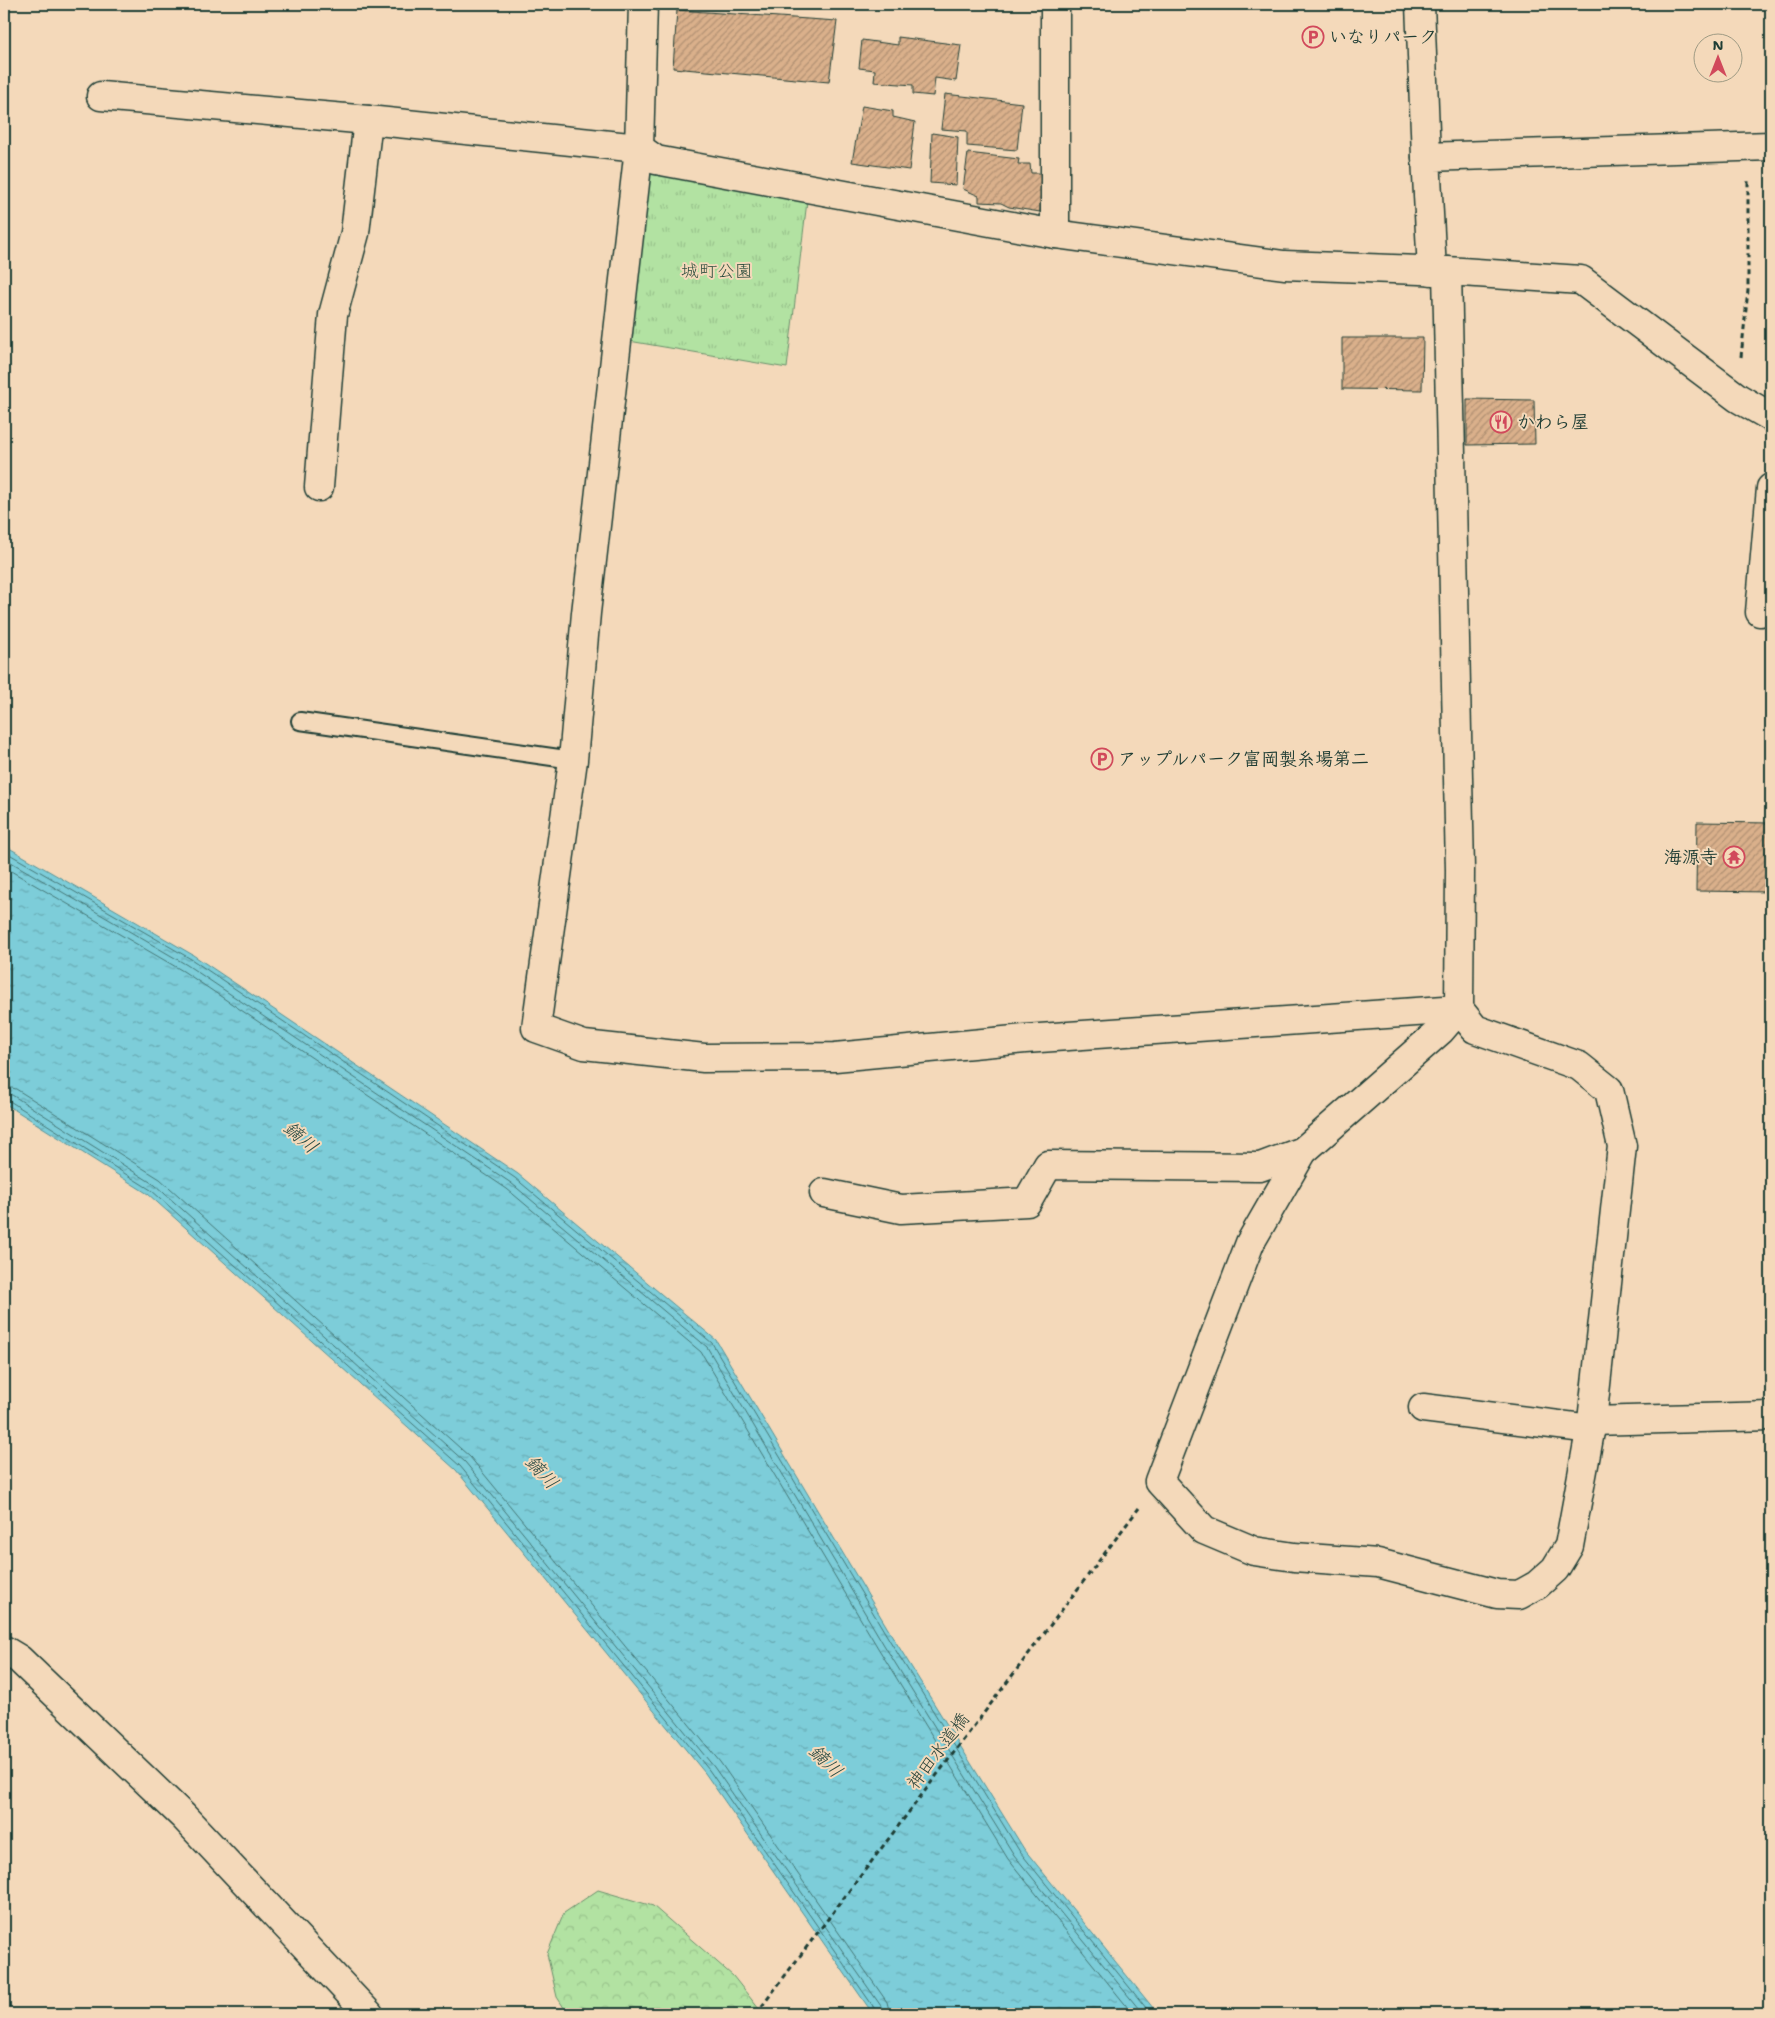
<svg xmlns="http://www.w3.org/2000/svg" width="1775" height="2018" viewBox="0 0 1775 2018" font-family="'Shantell Sans','Klee One',sans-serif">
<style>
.forest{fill:url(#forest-crowns);stroke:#68906b}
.park{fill:url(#park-tufts);stroke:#68906b}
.water{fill:url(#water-ripples);stroke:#579397}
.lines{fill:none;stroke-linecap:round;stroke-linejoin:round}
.shore{stroke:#457776;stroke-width:1}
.building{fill:url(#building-hatch);stroke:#1f3d34}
.service-casing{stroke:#1f3d34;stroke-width:20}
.minor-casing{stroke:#1f3d34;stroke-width:31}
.tertiary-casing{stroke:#1f3d34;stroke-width:31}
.path{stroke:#1f3d34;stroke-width:3;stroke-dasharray:5 4;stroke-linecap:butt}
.service{stroke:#f4d9ba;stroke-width:16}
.minor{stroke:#f4d9ba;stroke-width:28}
.tertiary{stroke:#f4d9ba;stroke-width:28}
.labels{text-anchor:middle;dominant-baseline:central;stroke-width:4;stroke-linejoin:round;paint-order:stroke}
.poi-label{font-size:18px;font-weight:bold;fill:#1f3d34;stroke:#f4d9ba;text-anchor:start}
.park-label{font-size:18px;fill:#2e4e3f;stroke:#f4d9ba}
.street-label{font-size:18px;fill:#1f3d34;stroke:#f4d9ba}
.water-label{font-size:19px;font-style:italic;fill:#284b44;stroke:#f4d9ba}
</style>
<defs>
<pattern id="forest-crowns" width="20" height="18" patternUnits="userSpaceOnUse" patternTransform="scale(1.25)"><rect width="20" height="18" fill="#b2e2a2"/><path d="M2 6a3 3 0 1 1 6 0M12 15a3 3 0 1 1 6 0" fill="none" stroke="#99c38c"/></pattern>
<pattern id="park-tufts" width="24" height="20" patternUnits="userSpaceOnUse" patternTransform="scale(1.25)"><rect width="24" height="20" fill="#b2e2a2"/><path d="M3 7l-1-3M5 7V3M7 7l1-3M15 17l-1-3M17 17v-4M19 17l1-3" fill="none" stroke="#99c38c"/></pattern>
<pattern id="water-ripples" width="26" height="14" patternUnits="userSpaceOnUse" patternTransform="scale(1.25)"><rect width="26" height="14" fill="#7dcdd9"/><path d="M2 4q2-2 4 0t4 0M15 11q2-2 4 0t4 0" fill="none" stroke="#66a8b1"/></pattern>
<pattern id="building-hatch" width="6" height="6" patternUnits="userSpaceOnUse" patternTransform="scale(1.25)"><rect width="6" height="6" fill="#dab08b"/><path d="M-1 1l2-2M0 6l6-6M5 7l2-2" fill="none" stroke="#b09072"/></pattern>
</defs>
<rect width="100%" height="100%" fill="#f4d9ba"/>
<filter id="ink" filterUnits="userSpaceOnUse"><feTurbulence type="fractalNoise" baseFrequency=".02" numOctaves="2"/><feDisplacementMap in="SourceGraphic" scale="10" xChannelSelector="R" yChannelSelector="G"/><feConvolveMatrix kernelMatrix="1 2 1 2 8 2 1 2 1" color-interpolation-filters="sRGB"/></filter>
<g filter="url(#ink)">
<path class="forest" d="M598,1890l55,16 80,70 30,38h-195l-11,-17 -10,-43 17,-41z"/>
<path class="park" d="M652,172l155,29 -20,167 -158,-27 14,-166z"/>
<path class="water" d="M4,845l189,110 325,219 198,166 178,299 130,210 134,165h-285l-168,-241 -249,-303 -308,-276 -144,-91z"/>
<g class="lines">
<g class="shore">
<path d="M4,851l187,108 324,219 197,165 178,298 130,211 131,162"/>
<path d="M4,858l183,107 324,218 196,164 177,298 130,210 129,159"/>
<path d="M4,867l179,104 324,218 194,163 177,296 130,211 125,155"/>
<path d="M4,1086l12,3 144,90 310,278 250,305 167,240 3,12"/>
<path d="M4,1093l8,2 143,90 310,277 249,305 167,239 2,8"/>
<path d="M4,1099l4,1 143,90 309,276 249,304 166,239 1,5"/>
</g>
</g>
<g class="building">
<path d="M677,10l160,11 -8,61 -156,-14z"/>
<path d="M898,37l63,8 -5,36 -21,-3 -2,18 -20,-2v-9l-39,-3 1,-12 -16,-2 3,-28 36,5z"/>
<path d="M945,94l77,9 -5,47 -50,-4v-15l-26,-2z"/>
<path d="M862,106l31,5v6l22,5 -6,48 -57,-8z"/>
<path d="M932,133l26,4 -2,48 -26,-2z"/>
<path d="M968,153l51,6 -1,5h12l1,9h11l-2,39 -31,-5 -8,-4 -22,-1v-6l-16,-7z"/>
<path d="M1342,338h81l-1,52 -80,-1z"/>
<path d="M1467,399l67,1 1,44 -68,1z"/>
<path d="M1697,822l74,1v69l-75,-1z"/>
</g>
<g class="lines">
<g class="service-casing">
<path id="service" d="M300,721l273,39"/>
</g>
<g class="minor-casing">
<g id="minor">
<path d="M643,4l-4,144 -53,465 -13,147 -37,268 48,17 120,13 131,-1 190,-18 434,-30"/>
<path d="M101,96l267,24 271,28 17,12 399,74 229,31 163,6 134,9 157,118 33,19"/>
<path d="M1055,234v-230"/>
<path d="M1432,271l-6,-114 345,-11"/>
<path d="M1447,271l13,599 -1,139 16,20 104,37 30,24 13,56 -30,275 -23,125 -14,23 -18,16 -18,10 -22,-1 -119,-31 -84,-6 -40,-6 -50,-21 -45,-49 91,-238 53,-92 138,-121 18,-21"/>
<path d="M319,487l14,-172 22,-82 13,-113"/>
<path d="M1760,612l11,-124"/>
<path d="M824,1193l77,16 126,-7 21,-37 212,2 43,-16"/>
<path d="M1423,1408l168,21"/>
<path d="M1592,1421l179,-5"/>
<path d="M4,1650l15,9 164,157 186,198"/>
</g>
</g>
<g class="tertiary-casing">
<path id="tertiary" d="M1420,4l6,153"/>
</g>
<g class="path">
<path d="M1741,357l7,-67v-109"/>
<path d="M756,2014l383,-506"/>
</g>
<use href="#service" class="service"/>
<use href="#minor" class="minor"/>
<use href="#tertiary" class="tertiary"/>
</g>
</g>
<defs>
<g id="parking-ring" transform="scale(1.125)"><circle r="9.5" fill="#f4d9ba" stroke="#d1495b" stroke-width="1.5"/><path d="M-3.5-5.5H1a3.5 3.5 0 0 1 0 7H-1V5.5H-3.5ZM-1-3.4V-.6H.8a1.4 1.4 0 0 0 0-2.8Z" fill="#d1495b"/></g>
<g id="restaurant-ring" transform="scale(1.125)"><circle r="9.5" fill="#f4d9ba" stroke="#d1495b" stroke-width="1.5"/><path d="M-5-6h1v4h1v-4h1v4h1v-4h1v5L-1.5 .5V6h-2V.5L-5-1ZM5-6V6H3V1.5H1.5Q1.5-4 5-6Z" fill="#d1495b"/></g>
<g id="temple-ring" transform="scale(1.125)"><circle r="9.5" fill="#f4d9ba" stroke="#d1495b" stroke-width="1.5"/><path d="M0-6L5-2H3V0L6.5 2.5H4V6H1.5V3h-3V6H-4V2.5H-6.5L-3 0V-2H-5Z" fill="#d1495b"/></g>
</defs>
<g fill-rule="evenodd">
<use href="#parking-ring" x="1313" y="37"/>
<use href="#restaurant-ring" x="1501" y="422"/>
<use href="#parking-ring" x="1102" y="759"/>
<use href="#temple-ring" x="1734" y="857"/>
</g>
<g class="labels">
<g class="poi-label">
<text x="1329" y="37">いなりパーク</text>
<text x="1517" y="422">かわら屋</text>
<text x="1118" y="759">アップルパーク富岡製糸場第二</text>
<text x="1718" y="857" text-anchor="end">海源寺</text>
</g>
<g class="park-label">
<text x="717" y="271">城町公園</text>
</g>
<g class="street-label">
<text transform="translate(938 1751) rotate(-53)">神田水道橋</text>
</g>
<g class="water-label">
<text transform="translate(301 1137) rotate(41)">鏑川</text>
<text transform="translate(542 1472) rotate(47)">鏑川</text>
<text transform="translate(826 1761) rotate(45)">鏑川</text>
</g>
</g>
<rect width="1775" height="2018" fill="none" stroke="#f4d9ba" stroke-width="20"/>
<rect x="10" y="10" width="1755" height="1998" fill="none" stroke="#1f3d34" stroke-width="2" filter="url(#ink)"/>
<g transform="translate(1718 58)"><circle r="24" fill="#f4d9ba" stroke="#9f9b84"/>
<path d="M0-4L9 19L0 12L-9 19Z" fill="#d1495b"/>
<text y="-8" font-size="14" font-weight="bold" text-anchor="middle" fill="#1f3d34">N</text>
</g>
</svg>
